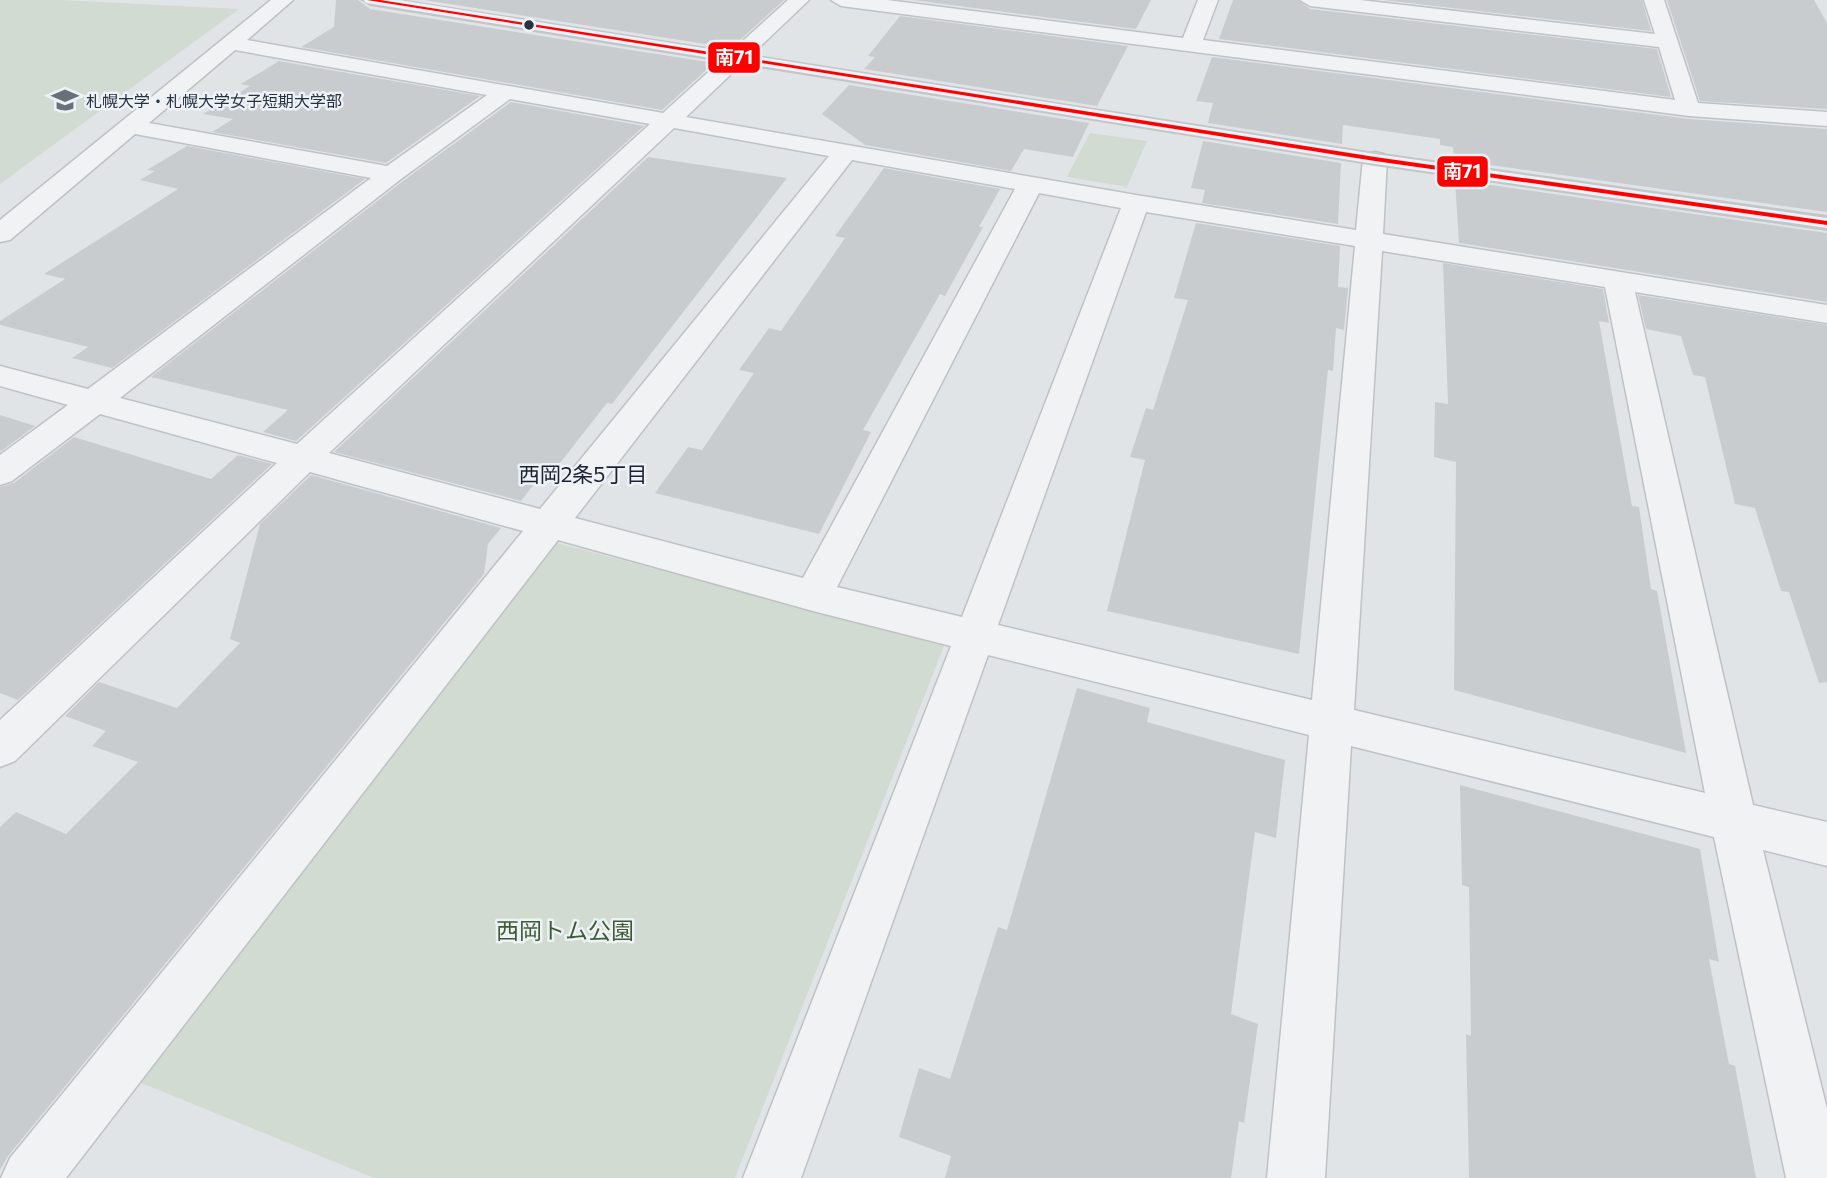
<svg xmlns="http://www.w3.org/2000/svg" width="1827" height="1178" viewBox="0 0 1827 1178" font-family="Commissioner,'Noto Sans JP',sans-serif">
<style>
.green{fill:#d2dbd2}
.building{fill:#c9cccf}
.lines{fill:none;stroke-linecap:round;stroke-linejoin:round}
.street-casing{stroke:#bfc2c5;stroke-width:3}
.street{fill:#f1f2f3;fill-rule:evenodd}
.secondary{fill:#c2c5c9;fill-rule:evenodd}
.bus-1-casing{stroke:#eef2f6;stroke-width:6}
.bus-1{fill:#f00;fill-rule:evenodd}
.bus-dot{fill:#273140;stroke:#eef2f6;stroke-width:2.5}
.labels{text-anchor:middle;dominant-baseline:central;stroke-width:5;stroke-linejoin:round;paint-order:stroke}
.far-poi-label{font-size:16px;fill:#273140;stroke:#eef2f6;text-anchor:start}
.neighbourhood-label{font-size:21px;fill:#1a2231;stroke:#eef2f6}
.near-park-label{font-size:23px;fill:#3d5c34;stroke:#eef2f6}
.line-badge{stroke:#eef2f6;stroke-width:2.5}
.badge-label{font-size:19px;text-anchor:middle;font-weight:bold;fill:#fff}
</style>
<rect width="100%" height="100%" fill="#e1e4e7"/>
<g class="green">
<path d="M0,0h61l178,9 -239,175z"/>
<path d="M1090,133l57,8 -20,46 -60,-10z"/>
<path d="M554,542l390,104 -209,532h-361l-240,-98z"/>
</g>
<g class="building">
<path d="M336,0h22l12,9 344,54 -52,47 -361,-63 33,-20z"/>
<path d="M424,0h360l-53,48z"/>
<path d="M913,0h238l-15,29z"/>
<path d="M1233,0h65l12,9 347,40 14,48 -452,-58z"/>
<path d="M1383,0h259l9,31z"/>
<path d="M1667,0h147l13,23v86l-127,-8z"/>
<path d="M900,16l228,30 -31,60 -233,-37 11,-12 -7,-1z"/>
<path d="M1212,57l477,62 138,10v83l-373,-52 -1,-13 -13,-2v-6l-97,-14 -1,19 -134,-21 5,-20 -17,-2z"/>
<path d="M279,61l201,35 -94,67 -174,-31 21,-13 -30,-5 47,-28 -9,-2z"/>
<path d="M849,85l240,38 -16,34 -49,-8 -13,22 -146,-26 -43,-31z"/>
<path d="M511,102l133,24 -348,315 -33,-9 25,-22 -137,-33 252,-196z"/>
<path d="M1203,141l138,22 -3,61 -136,-21 3,-13 -14,-2z"/>
<path d="M187,146l178,33 -253,189 -40,-10 16,-11 -88,-22v-4l65,-42 -21,-5 134,-85 -38,-9 15,-9 -8,-1z"/>
<path d="M648,157l139,21 -175,226 -5,-1 -54,69 -8,-2 -24,31 -187,-49z"/>
<path d="M884,168l116,21 -21,38h4l-38,69 -5,-2 -77,136 8,2 -52,102 -164,-41 33,-46 14,3 52,-77 -15,-3 30,-42 12,3 64,-93 -10,-2z"/>
<path d="M1455,180l372,53v69l-368,-59z"/>
<path d="M1196,223l144,23 -2,41 10,1 -4,42 -8,-2 -3,43 -5,-1 -29,284 -192,-43 38,-151 -15,-3 16,-49 7,2 35,-110 -14,-2z"/>
<path d="M1443,263l160,26 6,34 -10,-2 33,185 7,1 12,82 6,2 29,162 -232,-63 2,-228 -22,-5 1,-55 13,2z"/>
<path d="M1638,295l189,30v357l-8,1 -30,-91 -8,-1 -26,-83 -20,-4 -30,-127 -12,-2 -12,-39 -35,-7z"/>
<path d="M0,415l35,11 -35,26z"/>
<path d="M74,437l137,42 27,-24 34,9 -254,236 -18,-7v-206l14,-4z"/>
<path d="M311,475l190,53 -13,16 -4,30 -476,582 -8,14v-343l16,-15 50,22 72,-72 -46,-16 14,-15 -41,-15 34,-34 78,26 63,-65 -10,-4 30,-115z"/>
<path d="M1077,688l73,20 -3,14 138,38 -9,78 -21,-6 -24,182 27,10 -14,99 -5,-2 -8,57h-286l6,-22 -52,-19 20,-69 31,11 48,-152 9,3z"/>
<path d="M1460,785l240,64 19,113 -10,-3 20,105 6,2 21,112h-287l-3,-144 5,2 -2,-149 -7,-2z"/>
</g>
<g class="lines">
<g class="street-casing">
<g id="street">
<path d="M271,0h22l-46,40 416,73 125,-113h21l-123,117 450,78 220,35 7,-71 3,-5 9,-2 9,2 3,5 -4,75 444,71v18l-192,-31 118,513 74,17v44l-64,-16 64,259v69h-41l-72,-341 -363,-91 -26,432h-58l42,-443 -321,-80 -187,523h-58l208,-532 -138,-35 -255,-71 -492,638h-65l9,-20 513,-627 -213,-59 -295,289 -15,6v-47l277,-257 -177,-49 -88,67 -12,4v-30l68,-50 -68,-19v-20l88,23 283,-211 -236,-44 -125,106 -10,2v-22zM235,50l252,45 -100,71 -238,-43zM510,99l140,25 -353,320 -177,-46 281,-219zM674,128l155,28 -289,353 -211,-56zM852,160l163,29 -212,389 -228,-60zM1039,193l82,15 -159,409 -125,-30zM1146,212l209,34 -43,454 -314,-75zM1382,251l223,36 100,506 -351,-83z"/>
<path d="M831,0h56l296,38 15,-38h20l-15,40 472,60 -16,-53 -349,-41 -10,-6h60l295,34 -11,-34h20l34,103 129,9v14l-138,-10 -848,-110z"/>
</g>
</g>
<use href="#street" class="street"/>
<path class="secondary" d="M360,0h47l968,152 452,63v16l-452,-65 -1005,-160z"/>
<g class="bus-1-casing">
<path id="bus-1" d="M367,0h13l995,157 452,64v4l-452,-64z"/>
</g>
<use href="#bus-1" class="bus-1"/>
</g>
<defs>
<g id="university-bare" transform="scale(2.1)"><path d="M0-5L7-2L0 1L-7-2ZM-4 1L0 2.5L4 1V4Q0 6-4 4Z" fill="#68707a" stroke="#eef2f6" stroke-width="2.5" paint-order="stroke"/></g>
</defs>
<g fill-rule="evenodd">
<use href="#university-bare" x="65" y="100"/>
</g>
<circle class="bus-dot" cx="529" cy="25" r="6"/>
<g class="labels">
<g class="far-poi-label">
<text x="86" y="100">札幌大学・札幌大学女子短期大学部</text>
</g>
<g class="neighbourhood-label">
<text x="583" y="473">西岡2条5丁目</text>
</g>
<g class="near-park-label">
<text x="565" y="930">西岡トム公園</text>
</g>
</g>
<g class="line-badge">
<rect x="707" y="41" width="54" height="33" rx="7" fill="#f00"/>
<rect x="1436" y="155" width="53" height="33" rx="7" fill="#f00"/>
</g>
<g class="badge-label">
<text x="734" y="64">南71</text>
<text x="1462" y="178">南71</text>
</g>
</svg>
